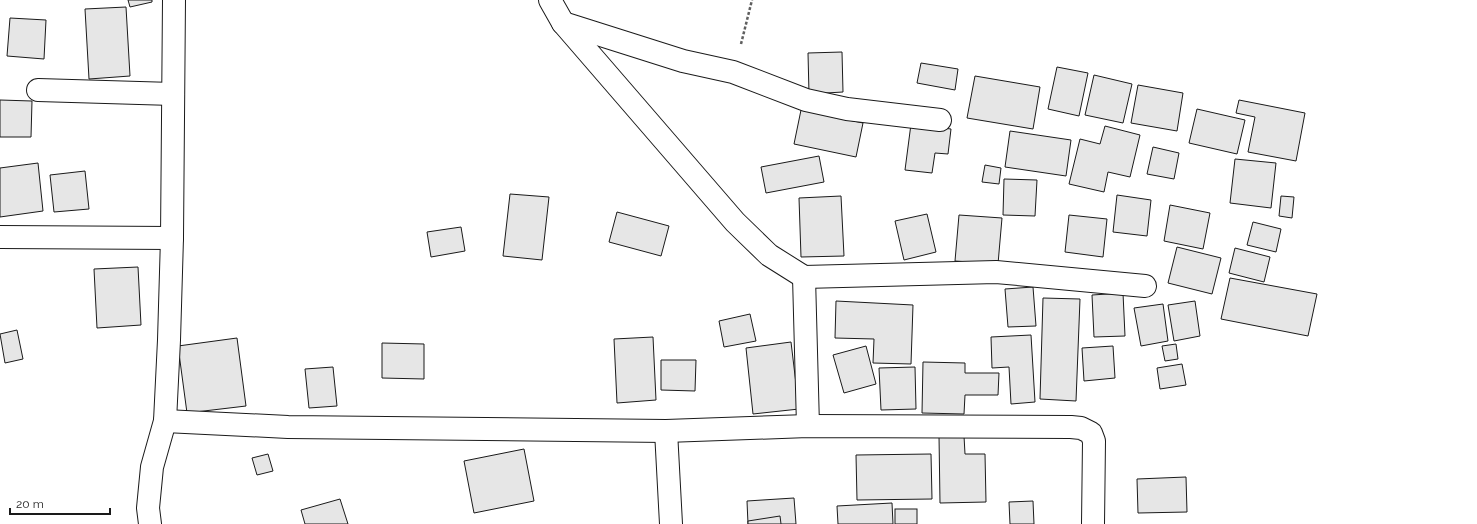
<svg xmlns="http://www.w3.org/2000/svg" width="1477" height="524" viewBox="0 0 1477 524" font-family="Raleway,sans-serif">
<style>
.building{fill:#e6e6e6;stroke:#1a1a1a}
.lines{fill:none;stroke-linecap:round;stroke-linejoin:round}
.minor-casing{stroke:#1a1a1a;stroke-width:24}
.path{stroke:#5f5f5f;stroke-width:2.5;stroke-dasharray:3 2;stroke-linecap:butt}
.minor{stroke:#fff;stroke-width:22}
</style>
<rect width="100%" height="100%" fill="#fff"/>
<g class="building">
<path d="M128,0h24v2l-22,5z"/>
<path d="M126,7l4,69 -41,3 -4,-70z"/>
<path d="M10,18l36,2 -2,39 -37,-3z"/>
<path d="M842,52l1,40 -34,2 -1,-41z"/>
<path d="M921,63l37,6 -3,21 -38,-7z"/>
<path d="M1057,67l31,6 -9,43 -31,-7z"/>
<path d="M1094,75l38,9 -9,39 -38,-8z"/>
<path d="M975,76l65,11 -7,42 -66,-11z"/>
<path d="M1138,85l45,8 -6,38 -46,-8z"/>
<path d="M0,100l32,1 -1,36h-31z"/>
<path d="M1239,100l66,13 -9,48 -48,-9 7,-35 -19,-4z"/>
<path d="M1197,109l48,11 -8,34 -48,-11z"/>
<path d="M801,110l62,13 -7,34 -62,-13z"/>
<path d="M911,124l40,5 -3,25 -13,-1 -3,20 -27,-3z"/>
<path d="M1105,126l35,9 -10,42 -22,-5 -4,20 -35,-8 11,-45 20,5z"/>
<path d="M1010,131l61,9 -5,36 -61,-9z"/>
<path d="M1153,147l26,6 -5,26 -27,-5z"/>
<path d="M819,156l5,26 -58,11 -5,-26z"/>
<path d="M1235,159l41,4 -5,45 -41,-5z"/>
<path d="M38,163l5,48 -43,6v-49z"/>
<path d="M985,165l16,3 -2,16 -17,-2z"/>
<path d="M85,171l4,38 -35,3 -4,-37z"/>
<path d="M1004,179l33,1 -2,36 -32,-1z"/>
<path d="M510,194l39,3 -7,63 -39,-4z"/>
<path d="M1117,195l34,5 -4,36 -34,-4z"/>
<path d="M841,196l3,60 -43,1 -2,-59z"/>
<path d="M1281,196l13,1 -2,21 -13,-2z"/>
<path d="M1170,205l40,8 -7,36 -39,-8z"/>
<path d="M617,212l52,14 -8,30 -52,-14z"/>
<path d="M927,214l9,38 -32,8 -9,-39z"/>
<path d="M959,215l43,3 -4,46 -43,-3z"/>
<path d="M1069,215l38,4 -4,38 -38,-5z"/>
<path d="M1253,222l28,7 -5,23 -29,-7z"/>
<path d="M461,227l4,24 -34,6 -4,-25z"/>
<path d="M1177,247l44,11 -9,36 -44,-11z"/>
<path d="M1235,248l35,9 -6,25 -35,-9z"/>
<path d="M138,267l3,58 -44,3 -3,-59z"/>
<path d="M1230,278l87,16 -9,42 -87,-17z"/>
<path d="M1033,287l3,39 -28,1 -3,-38z"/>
<path d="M1123,293l2,43 -31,1 -2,-42z"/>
<path d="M1043,298l37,1 -4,102 -36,-2z"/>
<path d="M836,301l77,4 -2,59 -38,-1 1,-24 -39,-1z"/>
<path d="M1195,301l5,35 -26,5 -6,-36z"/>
<path d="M1163,304l5,37 -27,5 -7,-38z"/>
<path d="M750,314l6,27 -32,6 -5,-26z"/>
<path d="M17,330l6,29 -18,4 -5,-29z"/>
<path d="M1031,335l4,67 -24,2 -2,-37 -17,1 -1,-31z"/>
<path d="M653,337l3,63 -39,3 -3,-64z"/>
<path d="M237,338l9,68 -59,7 -9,-67z"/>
<path d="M791,342l8,67 -46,5 -7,-66z"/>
<path d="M382,343l42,1v35l-42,-1z"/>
<path d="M1176,344l2,15 -13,2 -3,-15z"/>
<path d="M866,346l10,38 -32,9 -11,-38z"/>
<path d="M1113,346l2,32 -31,3 -2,-33z"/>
<path d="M661,360h35l-1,31 -34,-1z"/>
<path d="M923,362l42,1v10h34l-1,22h-33l-1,19 -42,-1z"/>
<path d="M1182,364l4,21 -26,4 -3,-21z"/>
<path d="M333,367l4,39 -28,2 -4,-39z"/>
<path d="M915,367l1,42 -35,1 -2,-42z"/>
<path d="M939,436h25l1,18h20l1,48 -46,1z"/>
<path d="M524,449l10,52 -60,12 -10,-52z"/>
<path d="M268,454l5,17 -16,4 -5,-17z"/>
<path d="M931,454l1,45 -75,1 -1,-45z"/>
<path d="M1186,477l1,35 -49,1 -1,-34z"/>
<path d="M794,498l2,26h-48l-1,-23z"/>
<path d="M340,499l8,25h-43l-4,-14z"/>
<path d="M1033,501l1,23h-24l-1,-22z"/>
<path d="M892,503l1,21h-55l-1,-18z"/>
<rect x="895" y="509" width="22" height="15"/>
<path d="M780,516l1,8h-33v-3z"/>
</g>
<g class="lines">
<g class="minor-casing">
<g id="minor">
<path d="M550,0l13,23 172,199 34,33 35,22 192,-5 149,14"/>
<path d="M563,23l120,38 50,11 73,28 41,9 93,11"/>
<path d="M38,90l135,4"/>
<path d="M0,237l172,1"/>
<path d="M804,277l4,149"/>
<path d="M165,421l123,6 378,4 142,-5 263,1 10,1 10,5 3,8 -1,83"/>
<path d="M666,431l5,93"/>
<path d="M150,524l-2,-16 4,-41 13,-46 4,-81 3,-102 2,-238"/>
</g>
</g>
<path class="path" d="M741,44l11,-44"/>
<use href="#minor" class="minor"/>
</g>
<path d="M10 508v6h100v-6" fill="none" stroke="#1a1a1a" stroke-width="2"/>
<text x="16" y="508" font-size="12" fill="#1a1a1a" stroke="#ffffff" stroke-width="3" paint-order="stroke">20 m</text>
</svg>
